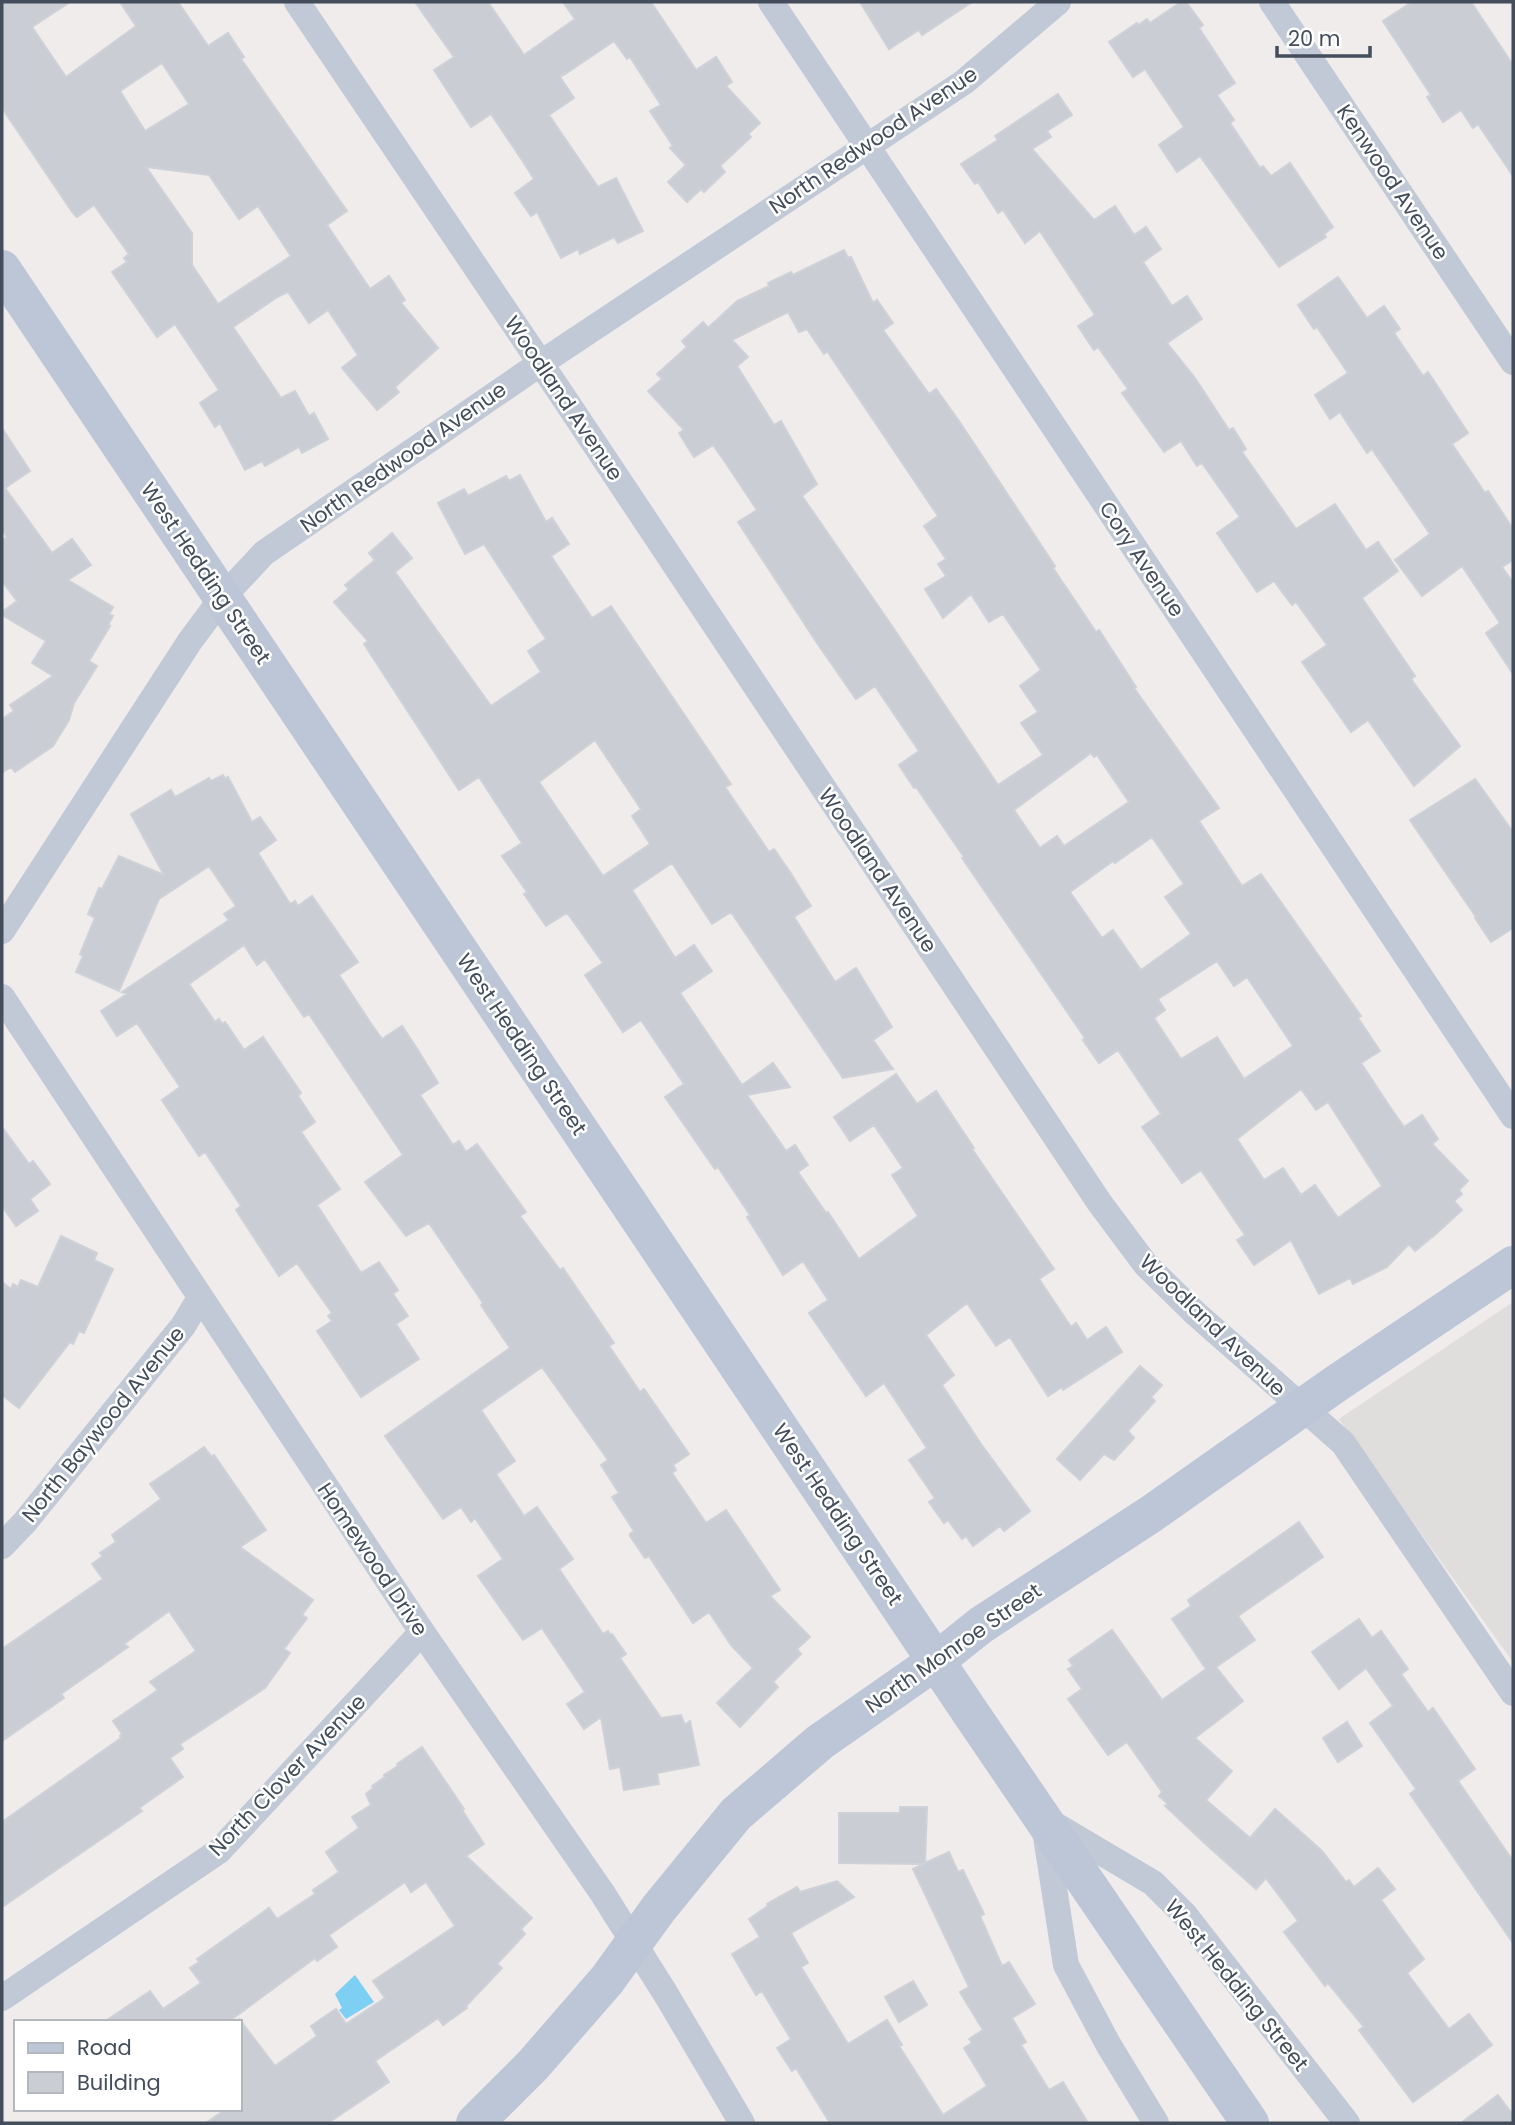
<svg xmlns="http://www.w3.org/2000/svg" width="1515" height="2125" viewBox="0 0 1515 2125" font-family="Poppins,sans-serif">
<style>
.education{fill:#e0dddd}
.water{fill:#7dd0f4}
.building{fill:#cacdd4;stroke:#cfd1d8;stroke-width:2;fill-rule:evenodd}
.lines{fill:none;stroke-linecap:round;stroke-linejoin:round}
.minor{stroke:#c0c9d5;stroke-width:26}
.secondary{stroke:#bcc6d7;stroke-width:38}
.labels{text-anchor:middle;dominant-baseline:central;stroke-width:5;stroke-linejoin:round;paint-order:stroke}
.street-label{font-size:21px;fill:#434d5b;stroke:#fff}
</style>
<rect width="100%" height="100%" fill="#efeceb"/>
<path class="education" d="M1513,1302v360l-174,-243z"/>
<path class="water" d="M355,1975l19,27 -28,17 -7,-9 3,-2 -7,-14z"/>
<g class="building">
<path d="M2,2h68l-38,25 34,50 70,-51 -16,-24h58l30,44 20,-13 16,24 -3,2 106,152 -20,14 43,64 19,-13 16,24 -4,3 37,45 -43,39 4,5 -22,18 -35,-42 16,-13 -30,-45 -19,13 -21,-31 -9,4 -46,31 48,71 14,-7 14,25 5,-3 14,26 -26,14 -3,-6 -34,19 -3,-5 -17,9 -25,-47 -5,4 -15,-24 19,-13 -44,-66 -18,13 -45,-65 15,-10 -3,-4 5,-4 -35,-49 -17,12 -4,-4 -71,-105zM162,63l27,41 -44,27 -25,-40zM146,167l63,8 30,44 19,-13 33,50 -73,48 -26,-39v-32z"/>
<path d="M415,2h73l36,53 51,-36 -12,-17h88l45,68 20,-13 16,25 -6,4 34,37 -12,11 3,3 -31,29 5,6 -21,20 -3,-3 -14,13 -19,-20 18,-17 -16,-17 3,-2 -23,-35 11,-6 -31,-48 -3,2 -13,-18 -49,33 -2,-3 2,3 -5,3 14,21 -25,17 49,72 18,-9 27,53 -25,12 -4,-6 -34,17 -2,-5 -17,9 -24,-46 -6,4 -16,-23 19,-14 -10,-16 -33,-49 -20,13 -37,-57 20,-13z"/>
<path d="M860,2h112l-50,33 -3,-5 -30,19z"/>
<path d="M1181,2h5l17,23 -4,3 36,55 -18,12 17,25 -4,3 30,45 3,-2 8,10 19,-13 43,64 -9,7 2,3 -47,30 -79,-111 -23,16 -18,-27 25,-18 -39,-58 -12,8 -24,-35 28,-19 1,2 9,-6 3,4z"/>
<path d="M1412,2h59l42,63v111l-35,-52 -5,4 -12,-18 -18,12 -16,-25 4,-2 -48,-74z"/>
<path d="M1058,94l14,21 -25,16 4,6 -19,12 62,71 21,-14 19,29 12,-8 15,22 -18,13 29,44 15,-10 15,23 -35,24 28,35 34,52 4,-2 13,21 -4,3 54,77 39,-25 31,46 12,-8 20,29 -36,27 53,78 -4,3 49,67 -46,40 -46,-66 -17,12 -49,-70 25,-17 -31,-43 -4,3 -18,-24 -17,11 -15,-22 -25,-37 23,-16 -38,-54 -5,3 -16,-25 -17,11 -42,-59 6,-4 -30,-42 -4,3 -16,-24 17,-11 -55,-84 -15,12 -22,-33 -5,3 -20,-31 -3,2 -14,-20 37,-24 -3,-4z"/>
<path d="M844,250l4,8 3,-1 22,46 4,-3 16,23 -10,7 46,64 7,-5 23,32 96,145 -2,2 43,64 3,-2 37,57 -2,1 85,120 -20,13 43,65 19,-12 100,142 -3,2 22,33 -19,12 27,41 16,23 18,-12 16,24 -6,5 36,37 -9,9 3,4 -8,7 8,9 -25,23 -22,18 -6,-7 -22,23 -34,17 -3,-6 -31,16 -28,-54 -37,25 -17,-25 8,-5 -44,-65 -19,13 -40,-56 19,-13 -43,-64 -19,13 -16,-23 2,-2 -123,-180 2,-1 -48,-70 -2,1 -15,-23 20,-14 -44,-65 -19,13 -39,-56 -79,-121 19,-12 -32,-48 -12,-17 -19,12 -15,-24 5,-3 -36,-39 14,-12 -5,-5 30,-27 -5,-6 21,-19 5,6 29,-27 32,-15 -1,-3 23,-11 2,3zM788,312l11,20 8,-3 17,25 3,-3 111,165 -14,10 22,33 -8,5 8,12 -21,13 18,29 28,-24 18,28 14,-8 38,56 -21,16 18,26 -17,11 22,32 -45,30 -106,-159 -90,-130 15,-12 -36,-63 -7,4 -37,-59 11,-9 -16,-17zM1091,753l3,4 3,-2 32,47 -65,44 -7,-10 -17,12 -26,-38zM1152,837l32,47 -19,13 26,37 -50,36 -28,-40 -11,8 -32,-46 43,-31 2,2zM1217,961l17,25 13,-9 46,69 -49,33 -27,-42 -36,22 -27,-41 11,-8 -7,-11zM1301,1089l15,21 12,-8 54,84 -44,32 -23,-33 -14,10 -18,-27 -19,12 -27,-41z"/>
<path d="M1338,277l29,41 17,-12 16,23 -6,4 29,43 5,-4 40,61 -16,11 33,49 3,-2 25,38v31l-11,7 11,16v91l-27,-41 14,-10 -38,-57 -40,30 -27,-36 35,-26 -58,-85 -5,4 -27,-41 -10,7 -15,-24 33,-22 -31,-46 -3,2 -16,-24z"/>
<path d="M2,428l28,43 -25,17 47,65 20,-14 19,26 -23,15 45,27 -4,7 4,2 -5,9 2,1 -21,35 8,5 -23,37 -5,17 -16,26 -38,26 -4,-5 -9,6v-54l12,-8 -4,-6 43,-29 -21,-13 14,-22 -44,-26v-3l15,-11 -15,-20v-41l5,-3 -5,-7z"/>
<path d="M520,475l26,47 6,-4 17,26 -18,12 41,62 19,-12 120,178 -6,3 44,65 5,-3 16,23 21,34 -17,11 41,65 21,-14 36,59 -19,13 20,29 -50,9 -112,-166 -19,12 -40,-61 -40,27 43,68 19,-13 18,26 -32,22 62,92 31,-22 17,24 -43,8 39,56 9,-6 13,20 -10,7 28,41 2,-1 31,47 59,-43 -26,-41 11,-7 -29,-43 -24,16 -16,-24 62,-43 21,30 19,-13 38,57 -2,1 82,120 -15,10 32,48 5,-4 11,17 19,-13 16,25 -59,38 -1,-3 -14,9 -38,-59 -14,9 -29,-43 -41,32 28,40 -12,10 39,59 49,67 -26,20 -4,-5 -27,20 -7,-10 -4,3 -14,-19 -4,3 -15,-21 6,-4 -26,-38 18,-12 -43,-65 -18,13 -57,-83 19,-13 -25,-39 -20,14 -36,-58 3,-2 -32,-48 -3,2 -50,-72 19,-13 -43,-64 -18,12 -38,-57 18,-12 -35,-49h-3l-19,12 -22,-32 3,-2 -25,-36 20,-13 -43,-66 -20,13 -95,-146 4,-3 -34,-39 15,-13 -4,-4 30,-25 -6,-7 23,-20 20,25 -17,14 96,134 50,-34 -13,-21 18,-12 -62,-95 -19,10 -27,-51 26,-14 4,7 38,-20 3,5zM595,740l46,69 -9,7 18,28 -47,32 -64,-94z"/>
<path d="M223,775l2,4 3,-2 24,45 8,-5 16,23 -18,13 32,51 5,-3 3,5 14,-10 46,66 -19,13 33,50 10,14 20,-13 16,24 20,33 -18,12 33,50 6,-4 7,11 11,-8 49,68 -6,4 40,54 3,-2 51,75 -5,3 31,46 4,-3 45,65 -16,11 3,5 -4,3 34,50 20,-13 54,80 -10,6 40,41 -13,12 4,5 -28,28 5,5 -38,40 -23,-24 36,-35 -22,-23 -22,-33 -16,11 -44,-67 -4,2 -15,-22v-2l4,-3 -22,-34 7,-4 -18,-28 7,-5 -66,-93 -61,43 34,51 -19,13 28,42 13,-9 36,52 -14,10 44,65 5,-3 2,4 2,-1 14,20 -6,4 41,60 20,-3 4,10 5,-4 9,44 -42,8 2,11 -35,6 -4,-23 -10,2 -9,-52 -17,12 -17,-25 18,-12 -43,-64 -19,12 -45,-64 25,-17 -28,-41 -4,4 -10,-15 -18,12 -58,-83 125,-88 -29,-43 2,-2 -54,-80 -23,13 -41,-54 38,-27 -94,-141 -5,3 -39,-58 -8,6 -13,-20 -55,39 26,38 4,-3 3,5 3,-2 19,28 19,-13 38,56 -3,3 17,26 -14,10 39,57 -23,16 44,68 18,-11 19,28 -5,4 15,22 -12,8 23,35 -58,38 -44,-66 15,-10 -4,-5 4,-3 -35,-50 -18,13 -43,-66 5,-4 -36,-54 -6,4 -37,-56 18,-13 -43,-64 -20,13 -16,-25 26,-17 -5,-2 107,-72 -5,-6 12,-8 -27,-40 -50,33 -40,92 -43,-19 7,-16 -3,-2 15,-36 -7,-4 11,-26 3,1 17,-33 45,19 -33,-61 40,-24 4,7 34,-19 2,3z"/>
<path d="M1475,779l38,53v96l-22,14 -16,-24 1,-1 -66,-97z"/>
<path d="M2,1127l27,37 4,-3 17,23 -20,15 8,12 -22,15 -14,-20z"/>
<path d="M61,1236l36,17 -3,7 19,9 -29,64 -5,-2 -6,13 -3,-2 -51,66 -17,-13v-113l9,7 2,-5 5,3 3,-7 17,7z"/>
<path d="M1140,1366l22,19 -11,12 4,4 -27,30 6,7 -20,22 -10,-6 -24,26 -23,-21z"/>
<path d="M204,1447l8,10 2,-2 52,75 -26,17 73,53 -11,15 5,3 -23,31 6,4 -25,35 -85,56 3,5 -13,9 13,19 -44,31 3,3 -140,96v-85l119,-84 -1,-2 2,-2 -9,-13 45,-31 -8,-8 46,-31 -27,-40 -45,33 4,3 -67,47 3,4 -62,43v-92l101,-70 -11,-15 11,-8 -3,-3 16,-11 -4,-7 49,-36 -11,-15z"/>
<path d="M1299,1522l24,35 -85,59 17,24 -39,27 27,34 -48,37 37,33 -26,29 44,38 25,-29 47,42 24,31 3,-2 5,7 24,-19 17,21 -14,11 43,59 -17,14 42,56 20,-15 23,31 -79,57 -54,-72 5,-3 -36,-44 -3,3 -41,-54 14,-11 -32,-43 -10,11 -46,-41 -45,-42 3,-2 -9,-8 3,-4 -35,-50 -19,13 -40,-56 14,-10 -14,-20 5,-3 -4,-6 43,-30 50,70 44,-31 -34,-50 19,-13 -3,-6z"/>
<path d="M1359,1619l13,19 9,-7 27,38 -7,5 27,38 5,-4 42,61 -17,12 55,80v82l-103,-149 6,-5 -46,-66 23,-17 -27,-38 -27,21 -27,-37z"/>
<path d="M1347,1722l15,24 -24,16 -15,-24z"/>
<path d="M422,1747l42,62 -2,1 22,34 -18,12 66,62 -11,11 4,5 -28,30 5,4 -36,38 1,2 -24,17 -5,-7 -63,43 14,21 -61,41h-122l20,-14h14v-89l35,46 42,-30 -6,-10 25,-17 10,15 39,-26 -12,-17 82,-55 -29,-44 -15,10 -6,-10 -76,53 8,12 -20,14 -2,-3 -87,64h-124l46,-31 13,18 38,-26 -11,-15 9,-6 -2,-3 72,-51 8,11 38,-25 -2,-4 26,-18 -13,-20 33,-24 -7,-11 19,-12 -5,-11 7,-6 -1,-2 13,-9 -1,-2 14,-9 -1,-2z"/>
<path d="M900,1807h27l-2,56 24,-11 9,20 5,-2 21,44 -4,2 22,50 7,-4 26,42 -23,14 14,24 -5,3 28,45 14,-8 25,41h-258l-34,-55 -4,3 -15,-23 14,-9 -29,-48 -6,4 -24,-41 28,-17 -11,-18 19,-13 -1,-2 30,-17 3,5 37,-11 17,16 -63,36 17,30 -7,4 47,77 39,-24 15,25 -3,1 44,69 44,-29 -23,-38 8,-5 -3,-4 14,-9 -23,-38 9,-5 -56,-118 11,-5 -85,-1v-50h61z"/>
<path d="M913,1981l14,24 -28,17 -14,-25z"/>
<path d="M1498,2095l15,20v8h-52z"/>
</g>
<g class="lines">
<g class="minor">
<path d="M297,2l267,396 535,804 47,63 49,48 148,130 170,250"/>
<path d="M771,2l742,1114"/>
<path d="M1272,2l241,360"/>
<path d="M2,931l188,-290 32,-43 42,-45 277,-190 423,-281 94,-80"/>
<path d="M2,997l420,635 181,262 64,102 75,127"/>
<path d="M2,1546l23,-24 158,-196 17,-28"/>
<path d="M1050,1822l103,61 32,32 162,208"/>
<path d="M1045,1830l21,135 42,79 48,79"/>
<path d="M2,1998l217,-147 203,-219"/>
</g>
<g class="secondary">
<path d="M2,269l968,1443 280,411"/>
<path d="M475,2123l58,-58 74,-85 52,-72 77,-94 84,-72 116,-81 45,-36 170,-111 186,-131 176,-118"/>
</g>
</g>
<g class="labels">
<g class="street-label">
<text transform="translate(873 140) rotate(-34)">North Redwood Avenue</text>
<text transform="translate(1393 182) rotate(56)">Kenwood Avenue</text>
<text transform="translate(564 398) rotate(56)">Woodland Avenue</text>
<text transform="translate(403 457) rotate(-35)">North Redwood Avenue</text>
<text transform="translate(1142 559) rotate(56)">Cory Avenue</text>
<text transform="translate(206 573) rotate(56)">West Hedding Street</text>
<text transform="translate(878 870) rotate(56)">Woodland Avenue</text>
<text transform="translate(522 1044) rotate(56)">West Hedding Street</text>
<text transform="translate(1213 1325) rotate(44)">Woodland Avenue</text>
<text transform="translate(103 1424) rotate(-51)">North Baywood Avenue</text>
<text transform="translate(838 1514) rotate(56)">West Hedding Street</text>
<text transform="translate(373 1559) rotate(56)">Homewood Drive</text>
<text transform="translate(953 1648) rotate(-35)">North Monroe Street</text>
<text transform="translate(287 1775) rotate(-46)">North Clover Avenue</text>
<text transform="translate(1237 1985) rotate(51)">West Hedding Street</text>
</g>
</g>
<rect width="1515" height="2125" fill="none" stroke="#434d5b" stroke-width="7"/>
<rect x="14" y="2020" width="228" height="91" fill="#ffffff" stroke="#b4b8bd" stroke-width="2"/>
<rect x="28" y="2043" width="35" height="10" fill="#bcc6d7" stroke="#b4b8bd" stroke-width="2"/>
<text x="77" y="2055" font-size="21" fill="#434d5b">Road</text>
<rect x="28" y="2072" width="35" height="21" fill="#cacdd4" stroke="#b4b8bd" stroke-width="2"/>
<text x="77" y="2090" font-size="21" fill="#434d5b">Building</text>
<path d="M1277 46v10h93v-10" fill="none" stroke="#434d5b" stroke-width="3.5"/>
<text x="1288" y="46" font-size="21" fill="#434d5b" stroke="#ffffff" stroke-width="5" paint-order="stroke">20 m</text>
</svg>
